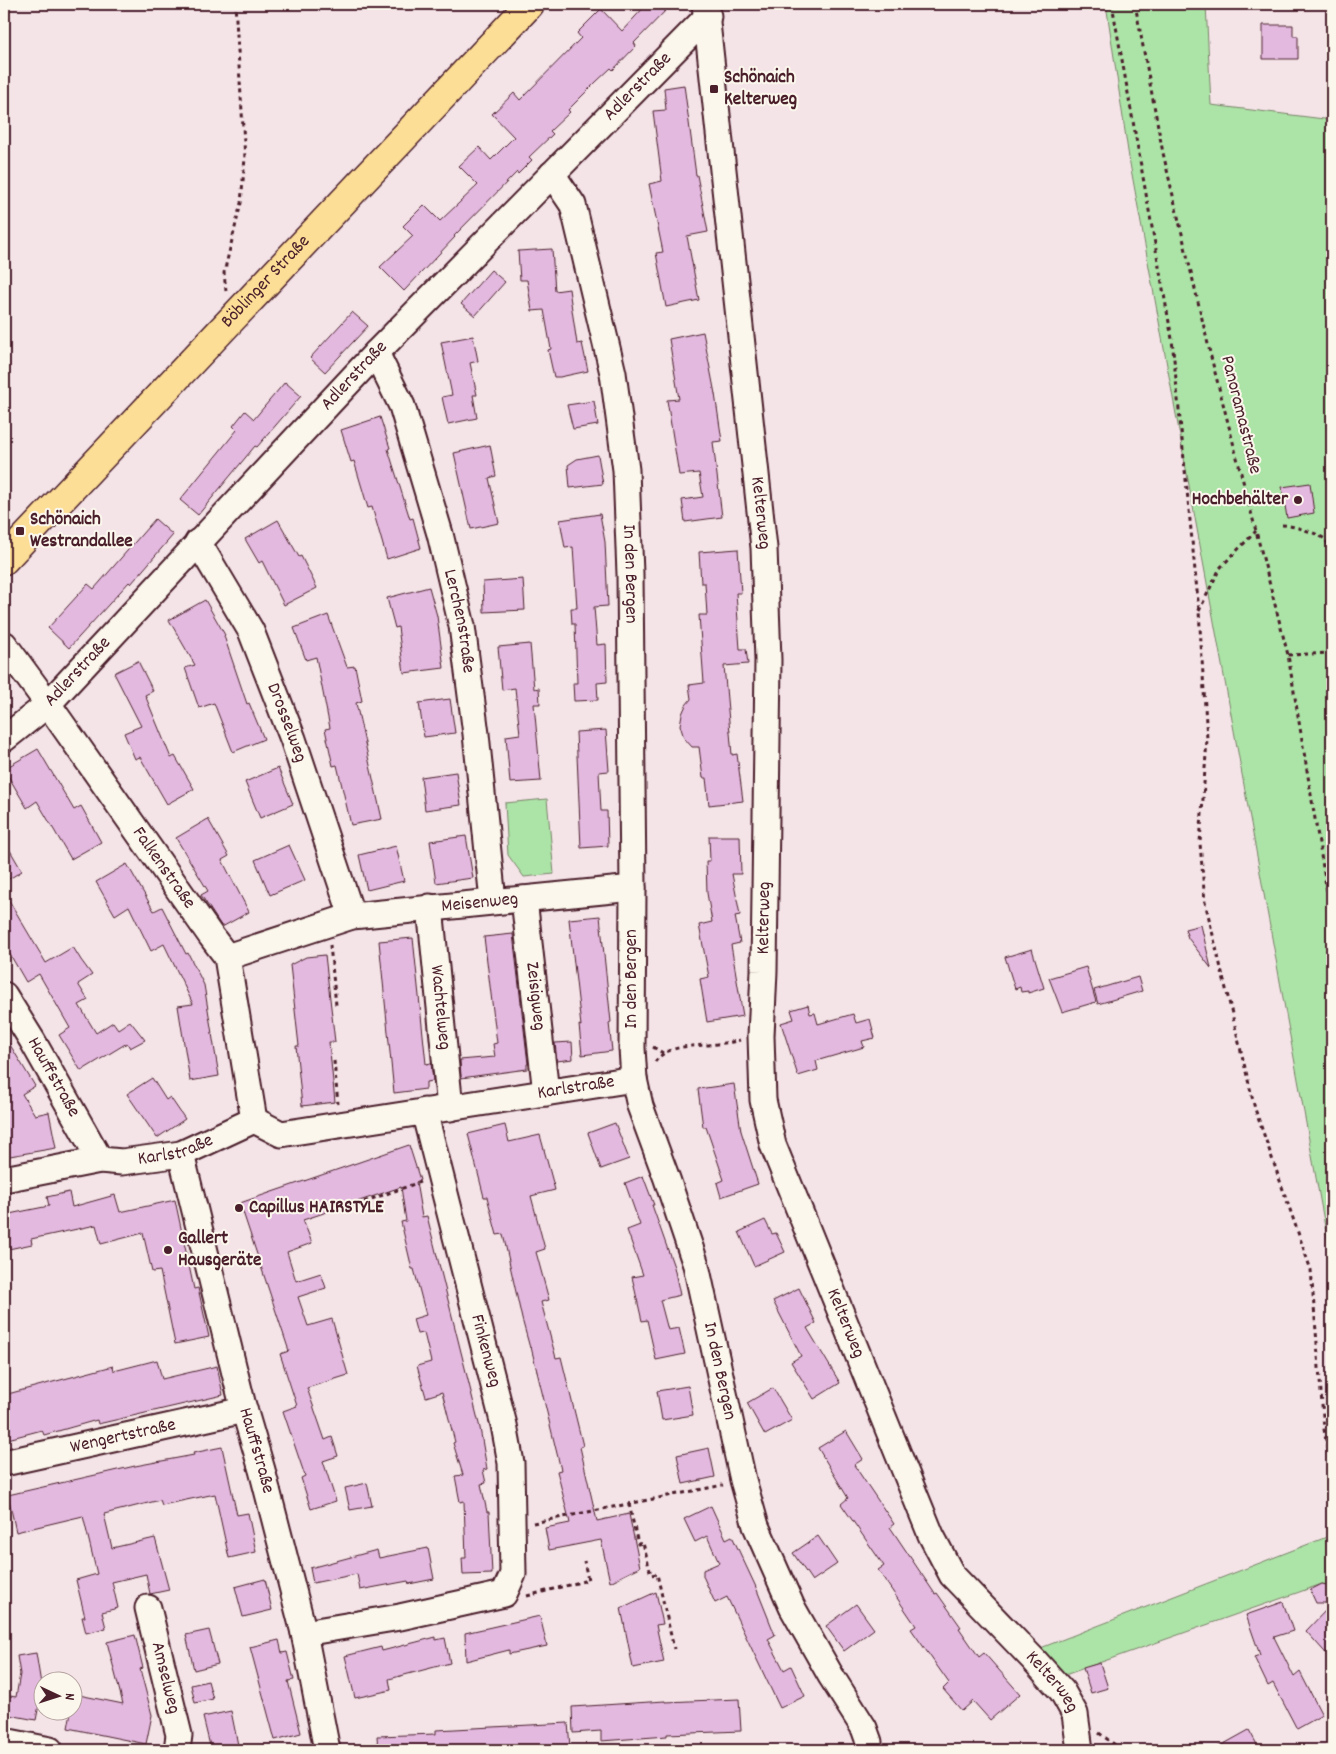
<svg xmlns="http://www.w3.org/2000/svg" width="1336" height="1754" viewBox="0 0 1336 1754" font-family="Dekko,sans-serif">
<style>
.green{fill:#ace4a7;stroke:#7b8269}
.building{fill:#e3b9e0;stroke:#4a1f2b}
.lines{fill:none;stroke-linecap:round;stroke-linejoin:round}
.minor-casing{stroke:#4a1f2b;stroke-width:29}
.major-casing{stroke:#4a1f2b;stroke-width:31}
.path{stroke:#4a1f2b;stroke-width:3;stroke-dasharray:4 4;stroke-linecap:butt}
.minor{stroke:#fbf7ec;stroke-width:25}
.major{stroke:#fdde96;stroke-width:28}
.poi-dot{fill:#4a1f2b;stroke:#fbf7ec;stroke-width:2}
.labels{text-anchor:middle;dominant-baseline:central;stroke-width:4;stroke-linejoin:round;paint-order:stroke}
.poi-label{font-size:19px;font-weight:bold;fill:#4a1f2b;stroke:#fbf7ec;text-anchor:start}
.street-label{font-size:19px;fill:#4a1f2b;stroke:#fbf7ec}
</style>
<rect width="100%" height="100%" fill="#f4e4e8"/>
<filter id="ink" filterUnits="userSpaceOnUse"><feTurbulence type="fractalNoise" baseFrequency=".02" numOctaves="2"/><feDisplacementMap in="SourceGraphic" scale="10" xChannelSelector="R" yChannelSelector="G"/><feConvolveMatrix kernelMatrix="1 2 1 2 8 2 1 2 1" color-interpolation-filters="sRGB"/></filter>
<g filter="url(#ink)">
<g class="green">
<path d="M1106,4h100l5,101 121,15v1145l-203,-1107z"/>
<path d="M547,799l7,75 -30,3 -16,-22 -3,-52z"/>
<path d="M1332,1535v51l-10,-2 -260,92 -24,-27z"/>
</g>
<g class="building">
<path d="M647,4h25l-38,39 2,3 -23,24 -2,-2 -15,14 -28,28 2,2 -20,19 3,3 -24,23 3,3 -14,14 -1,-2 -63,64 1,1 -51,54 -24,-24 33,-31 -10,-10 21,-21 16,16 38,-36 -19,-19 20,-19 12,13 23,-23 -22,-23 22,-21 6,7 61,-62 -4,-5 24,-24 21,22z"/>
<path d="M1263,25h30v11h5v23h-35z"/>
<path d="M684,85l12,90h1l11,57 -21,4 12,64 -33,7 -10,-54 7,-1 -14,-68 13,-3 -9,-70 13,-1 -2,-22z"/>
<path d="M552,249l3,42 14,-2 8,55 5,-1 6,28 -28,6h-6l-6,-27 3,-1 -7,-39 -12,1 -5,-31h-7l-2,-29z"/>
<path d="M491,270l14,12 -30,34 -14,-12z"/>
<path d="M352,312l16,14 -43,46 -15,-14z"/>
<path d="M703,332l12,62 7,47 -9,1 9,75 -37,5 -3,-22 21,-3 -4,-24 -20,2 -12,-75 12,-1 -10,-60z"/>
<path d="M473,336l5,25 -8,2 7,32h-4l4,23 -29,6 -6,-27 10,-2 -11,-53z"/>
<path d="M285,382l16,14 -44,51 -2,-1 -57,69 -18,-15 57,-70 -4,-4 12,-15 9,8z"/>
<path d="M594,401l4,24 -25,4 -6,-24z"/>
<path d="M380,417l10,31 -2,1 22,70 3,-1 8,30 -34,11 -15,-52 -4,1 -14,-47 -3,1 -10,-32z"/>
<path d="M490,445l6,31 -7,2 10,45 -28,6 -17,-76z"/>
<path d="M598,455l5,29 -33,4 -2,-23 9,-6z"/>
<path d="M1310,483l4,30 -27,5 -5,-31z"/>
<path d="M600,514l5,28 3,64 -14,1 3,38 9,-1 1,38 -10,1 1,17 -24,1 -1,-18h4l-2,-59h-3l-1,-16h6l-4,-61 -8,1 -5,-28z"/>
<path d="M155,519l18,16 -42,49 -2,-2 -60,66 -21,-20 40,-44 6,5z"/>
<path d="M278,520l21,37 2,-1 16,32 -33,17 -22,-44 -3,2 -14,-24z"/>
<path d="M738,549l3,44h-5l4,56h6l2,15 -24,2 8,89 5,-1 6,47 -34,4 -3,-27h-3l-4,-31h-7l-8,-9 -4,-13 2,-11 4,-9 5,-6 -2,-14 15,-2 -5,-68h8l-2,-32h-4l-2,-31z"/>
<path d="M523,579l2,31 -41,2 -1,-30z"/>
<path d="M429,587l8,29 7,52 -40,5 -6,-46 -3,1 -8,-30z"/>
<path d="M205,600l20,35 -1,1 23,68 2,-1 15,36 -31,13 -19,-49 -15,5 -14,-40 10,-3 -26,-45z"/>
<path d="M328,615l19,52 8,-1 7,35 -6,2 26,116 -31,6 -14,-60 -4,1 -8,-37 5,-1 -14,-71 -10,3 -12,-32z"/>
<path d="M530,644l4,45 5,-1 1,16h-6l7,77 -31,2 -4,-47 14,-2 -5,-46 -13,2 -4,-43z"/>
<path d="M138,661l15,30 -8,4 26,63 4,-2 19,33 -27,15 -27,-47 -5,2 -11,-26 17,-7 -27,-53z"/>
<path d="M450,699l5,34 -31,4 -5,-34z"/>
<path d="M606,730l3,41 -10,1 2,39h6l1,35 -27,2 -5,-116z"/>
<path d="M38,749l36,61 7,-4 20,36 -30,17 -34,-58 -10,7 -23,-39z"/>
<path d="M278,768l15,36 -33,14 -15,-36z"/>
<path d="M456,772l5,33 -36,5 -4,-33z"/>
<path d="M208,819l21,37 -7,4 27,52 -27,15 -21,-32 7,-4 -32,-53z"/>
<path d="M466,836l7,42 -37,5 -6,-42z"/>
<path d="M709,836h31l1,38h-9l8,41 -5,1 5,27 -9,2 12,71 -36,6 -7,-43 9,-2 -10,-52 13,-3 -5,-29 -1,-32h4z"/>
<path d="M4,840l18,31 -18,11z"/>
<path d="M289,845l16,35 -35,15 -15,-35z"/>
<path d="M396,846l8,35 -37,9 -8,-35z"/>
<path d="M127,864l27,47 8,-4 24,47 2,-1 16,32 15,91 -29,5 -12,-75 15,-2 -29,-60 -13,7 -22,-45 -14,9 -19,-33z"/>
<path d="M4,892l42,71 27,-16 8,13 11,15 -14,9 10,16 -9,5 17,28 17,-11 5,7 12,-8 15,19 -15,8 -3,-5 -46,28 -22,-36 11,-7 -31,-54 -13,8 -22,-38z"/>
<path d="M600,916l11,106 -2,1 3,28 -30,4 -3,-30 2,1 -12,-107z"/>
<path d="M1201,925l10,43 -23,-30 -3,-9z"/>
<path d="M513,934l15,130h-1v5l-66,9 -1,-18 35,-3 -2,-13 4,-1 -13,-106z"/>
<path d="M413,938l13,126 5,-1 2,18 -7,1v7l-32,4 -15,-152z"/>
<path d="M1032,949l12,39 -16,5v-2l-7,1 -1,-5 -5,2 -10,-32z"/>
<path d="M325,955l10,87h-6l6,60 -33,4 -6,-60h3l-9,-81 16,-8z"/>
<path d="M1086,967l10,35 -34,10 -13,-34z"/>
<path d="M1138,977l4,14 -44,13 -4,-14z"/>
<path d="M808,1005l2,9 5,-1 3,11 35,-10 3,9 14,-4 5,19 -13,3 2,6 -48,14 2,9 -20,6 -17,-53 13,-4 -3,-9z"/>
<path d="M4,1035l31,51 -13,8 13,21 14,-3 7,36 -52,9z"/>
<path d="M572,1042l1,17 -16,2 -2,-18z"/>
<path d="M152,1078l14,22 4,-3 15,22 -28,19 -30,-44z"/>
<path d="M734,1084l7,47 17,53 -37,13 -4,-14 7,-3 -18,-53h-3l-5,-38z"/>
<path d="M615,1123l14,36 -28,10 -13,-36z"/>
<path d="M505,1125l4,17 31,-7 15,55 -24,6 14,53 -9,3 13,48 -8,2 15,56 5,-1 22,89 -3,1 17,74 32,-7 11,53 -30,15 -9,-42 -52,10 -4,-22 25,-5 -13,-52 4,-1 -30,-123 -1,1 -8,-29 -19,-85 -6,1 -10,-38h-3l-16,-63z"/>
<path d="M409,1145l11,35 -4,2 6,35 5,-1 53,212 7,41 -4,1 3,13 -5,1 6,28h2l3,62 -29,1 -1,-17h4l-2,-57 -4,1 -5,-26 8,-1 -10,-32 2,-1 -13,-50 -16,5 -9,-31 14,-4 -7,-29 -7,1 -4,-15 13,-4 -12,-46h-2l-11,-47 5,-1 -5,-34 -98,33 9,23 -25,9 9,29 25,-8 5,15 -28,9 10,29 24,-7 16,56 -41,13 18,52 7,-3 6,19 -15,5 13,40 -25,8 -10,-31 4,-2 -22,-65 14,-5 -17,-52 9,-3 -49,-148z"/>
<path d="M643,1176l11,29h-2l22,62 6,28 -20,5 8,30 11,-2 6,26 -29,6 -9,-40 -5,1 -10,-44 11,-2 -16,-45 13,-5 -15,-42z"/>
<path d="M69,1192l3,15 43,-12 5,17 55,-12 19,89 4,-1 11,49 -34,7 -15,-73 -8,1 -9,-39 -42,11 -5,-19 -65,14 1,5 -28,6v-35l45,-9 -2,-9z"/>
<path d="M765,1220l7,14 4,-1 9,19 -31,14 -15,-34z"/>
<path d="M799,1288l17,35 -9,5 33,55 -26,16 -23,-37 10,-6 -28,-55z"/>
<path d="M157,1360l5,19 55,-13 6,29 -125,29 -1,-4 -53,15 -2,-5 -38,10v-45l109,-29 1,5z"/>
<path d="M688,1386l5,29 -31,5 -5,-29z"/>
<path d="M773,1388l19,32 -27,15 -18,-32z"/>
<path d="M846,1431l17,28 -9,6 40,59 -4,3 45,67 2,-1 24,34 -2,1 20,29 5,-4 36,41 -30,26 -17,-19 -11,10 -19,-22 6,-6 -38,-54 5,-3 -38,-56 6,-4 -43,-62 7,-6 -30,-50z"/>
<path d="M222,1447l15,68 11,-2 8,39 -27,6 -14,-64 -53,11 -2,-5 -56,14 8,34 43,-10 14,52 -19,4 -4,-20 -34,8 6,26 -16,4 4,16 -20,5 -4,-16h3l-9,-37 21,-6 -14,-58 -67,16 -8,-37 127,-29 59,-11 -1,-2z"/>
<path d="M709,1448l6,29 -32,7 -6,-29z"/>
<path d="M367,1483l5,23 -22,4 -5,-22z"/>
<path d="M711,1506l15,33 6,-3 23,49 20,50 -7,4 16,31 7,-4 14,30 -25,12 -53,-111 -12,6 -12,-27v-6l16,-7 -12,-27 -12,6 -11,-23z"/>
<path d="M818,1536l19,28 -25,17 -19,-28z"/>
<path d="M428,1548l6,31 -25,5 -1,-3 -48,9 -3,-16 -44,9 -3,-15 67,-18 2,8z"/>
<path d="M265,1579l7,31 -29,7 -8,-30z"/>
<path d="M1322,1584l10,2 -1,17h-15l-6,-13z"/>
<path d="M656,1592l7,32 -7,1 8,37 -31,6 -12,-60z"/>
<path d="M1283,1602l10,29 -19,6 20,40 6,-5 22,43 -25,14 -24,-46 -5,3 -14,-29 6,-2 -14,-40z"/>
<path d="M856,1604l18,25 -30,22 -18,-25z"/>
<path d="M1326,1610l6,46v4l-26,-29z"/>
<path d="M540,1616l7,30 -38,8v-4l-43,11 -1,-28z"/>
<path d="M209,1630l9,34 -24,6 -8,-35z"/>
<path d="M135,1635l8,33 -3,1 12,46 -6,29 -78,-16 3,-16h1l2,-18 49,10 -16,-62z"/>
<path d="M436,1637v3l9,-2 5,25 -61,16 2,11 -36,8 -10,-42 36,-9 1,4z"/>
<path d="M279,1640l3,13 5,-1 7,28 -6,1 13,52 -26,7 -25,-93z"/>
<path d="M36,1653l6,37 -6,30 -32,-6v-19l12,2 4,-23 -3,-18z"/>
<path d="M1100,1663l8,25 -17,5 -8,-25z"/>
<path d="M208,1681l5,18 -18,4 -4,-18z"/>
<path d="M739,1699l2,32 -74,3v2l-66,5v-10l-28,2 -1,-26 93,-6v1z"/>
<path d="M231,1711l8,39h-28l-8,-33z"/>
<path d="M568,1723l2,24 -44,3h-148l-1,-14 59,-2v-4z"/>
<path d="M1249,1730l11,20h-47z"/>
</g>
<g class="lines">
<g class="minor-casing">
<g id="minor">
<path id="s1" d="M705,4l59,544 4,112 -4,311 -3,65 2,64 10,45 158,390 21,40 82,85 28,31 13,23 5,36"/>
<path id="s2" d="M552,174l21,31 40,168 13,97 4,104 3,314 -1,160 2,31 6,27 27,73 29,86 47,215 13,46 36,81 39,69 33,52 5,14v8"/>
<path id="s3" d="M376,353l26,53 38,128 22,92 14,108 17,167"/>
<path id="s4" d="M198,542l53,89 42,108 59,177"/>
<path id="s5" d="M4,644l44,60 163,232 16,21 27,163"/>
<path id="s6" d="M4,739l44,-35 328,-351 332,-337"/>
<path id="s7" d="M524,899l22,194"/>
<path id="s8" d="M430,907l20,201"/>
<path id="s9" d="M227,957l125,-41 281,-28"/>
<path id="s10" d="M4,995l28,45 68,120"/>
<path id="s11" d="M181,1154l61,248 20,68 42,163 23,117"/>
<path id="s12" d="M4,1179l96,-19 22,2 59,-8 73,-34 27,14 353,-55"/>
<path id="s13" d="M4,1463l240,-53"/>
<path id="s14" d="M148,1608l31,127 -2,15"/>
<path d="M304,1633l96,-16 104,-23 9,-20 -2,-111 -7,-38 -80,-314"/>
<path d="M4,1741l46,9"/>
</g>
</g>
<g class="major-casing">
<g id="major">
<path id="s15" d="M4,560c175,-186 350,-372 526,-556"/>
</g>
</g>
<g class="path">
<path d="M1112,4l60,335 27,272 8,128 -7,104 5,59 50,207 56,161 13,159 8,48"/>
<path d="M1135,4l28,149 48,204 77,298 44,267"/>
<path d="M226,291l-2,-18 17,-70 4,-45 -10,-154"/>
<path d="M1282,525c10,0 36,8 44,15 1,2 2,5 3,8"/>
<path d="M1199,611l21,-43 36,-37"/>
<path d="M1288,655l44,-2"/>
<path d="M330,945l6,60"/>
<path d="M653,1047l10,6"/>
<path d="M334,1061l4,43"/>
<path d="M655,1062c13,-19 41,-15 62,-18 8,-1 16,-2 23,-4"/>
<path d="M349,1207l71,-25"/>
<path d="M629,1504l9,40 5,-1 8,32 6,-1 17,75"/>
<path d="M533,1523l190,-38"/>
<path d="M527,1596l61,-16 -4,-19"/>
<path d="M1099,1733l23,17"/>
</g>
<use href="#minor" class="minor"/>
<use href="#major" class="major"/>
</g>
</g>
<g class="poi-dot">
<rect x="709" y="84" width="10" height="10" rx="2.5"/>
<circle cx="1298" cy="500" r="5"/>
<rect x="15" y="526" width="10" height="10" rx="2.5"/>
<circle cx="239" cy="1208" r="5"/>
<circle cx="168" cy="1250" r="5"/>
</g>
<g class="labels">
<g class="poi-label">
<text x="724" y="78">Schönaich<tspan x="724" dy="22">Kelterweg</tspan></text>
<text x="1288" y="500" text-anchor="end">Hochbehälter</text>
<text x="30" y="520">Schönaich<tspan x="30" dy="22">Westrandallee</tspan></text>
<text x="249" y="1208">Capillus HAIRSTYLE</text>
<text x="178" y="1239">Gallert<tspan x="178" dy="22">Hausgeräte</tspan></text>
</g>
<g class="street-label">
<text stroke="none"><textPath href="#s6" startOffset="910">Adlerstraße</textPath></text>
<text stroke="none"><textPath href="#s15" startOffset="382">Böblinger Straße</textPath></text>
<text stroke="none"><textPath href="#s6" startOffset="505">Adlerstraße</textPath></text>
<text transform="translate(1240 415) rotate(76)">Panoramastraße</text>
<text stroke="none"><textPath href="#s1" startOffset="512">Kelterweg</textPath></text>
<text stroke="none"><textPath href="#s2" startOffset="412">In den Bergen</textPath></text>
<text stroke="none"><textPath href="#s3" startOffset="282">Lerchenstraße</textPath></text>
<text stroke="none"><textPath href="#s6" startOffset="100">Adlerstraße</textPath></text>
<text stroke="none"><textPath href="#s4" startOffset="202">Drosselweg</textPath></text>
<text stroke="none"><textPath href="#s5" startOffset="275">Falkenstraße</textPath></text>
<text stroke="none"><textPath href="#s9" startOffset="260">Meisenweg</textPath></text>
<text transform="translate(765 918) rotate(-89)">Kelterweg</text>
<text transform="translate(632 979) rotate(-90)">In den Bergen</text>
<text stroke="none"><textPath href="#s7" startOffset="98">Zeisigweg</textPath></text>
<text stroke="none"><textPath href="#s8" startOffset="101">Wachtelweg</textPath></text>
<text stroke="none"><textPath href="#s10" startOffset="96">Hauffstraße</textPath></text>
<text stroke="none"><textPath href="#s12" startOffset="589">Karlstraße</textPath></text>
<text stroke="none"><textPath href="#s12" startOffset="175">Karlstraße</textPath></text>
<text stroke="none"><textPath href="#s1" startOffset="1338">Kelterweg</textPath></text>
<text transform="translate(485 1351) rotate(75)">Finkenweg</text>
<text stroke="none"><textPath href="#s2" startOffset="1222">In den Bergen</textPath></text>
<text stroke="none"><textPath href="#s13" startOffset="122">Wengertstraße</textPath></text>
<text stroke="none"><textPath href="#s11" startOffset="306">Hauffstraße</textPath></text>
<text stroke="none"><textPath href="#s14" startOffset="72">Amselweg</textPath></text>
<text stroke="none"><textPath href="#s1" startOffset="1758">Kelterweg</textPath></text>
</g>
</g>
<rect width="1336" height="1754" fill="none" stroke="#fbf7ec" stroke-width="20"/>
<rect x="10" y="10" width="1316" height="1734" fill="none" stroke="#4a1f2b" stroke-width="2" filter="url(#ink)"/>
<g transform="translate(58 1696) rotate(94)"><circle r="24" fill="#fbf7ec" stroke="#b4a19f"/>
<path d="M0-4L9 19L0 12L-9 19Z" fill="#4a1f2b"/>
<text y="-8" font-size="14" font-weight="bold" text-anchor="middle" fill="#4a1f2b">N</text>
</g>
</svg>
